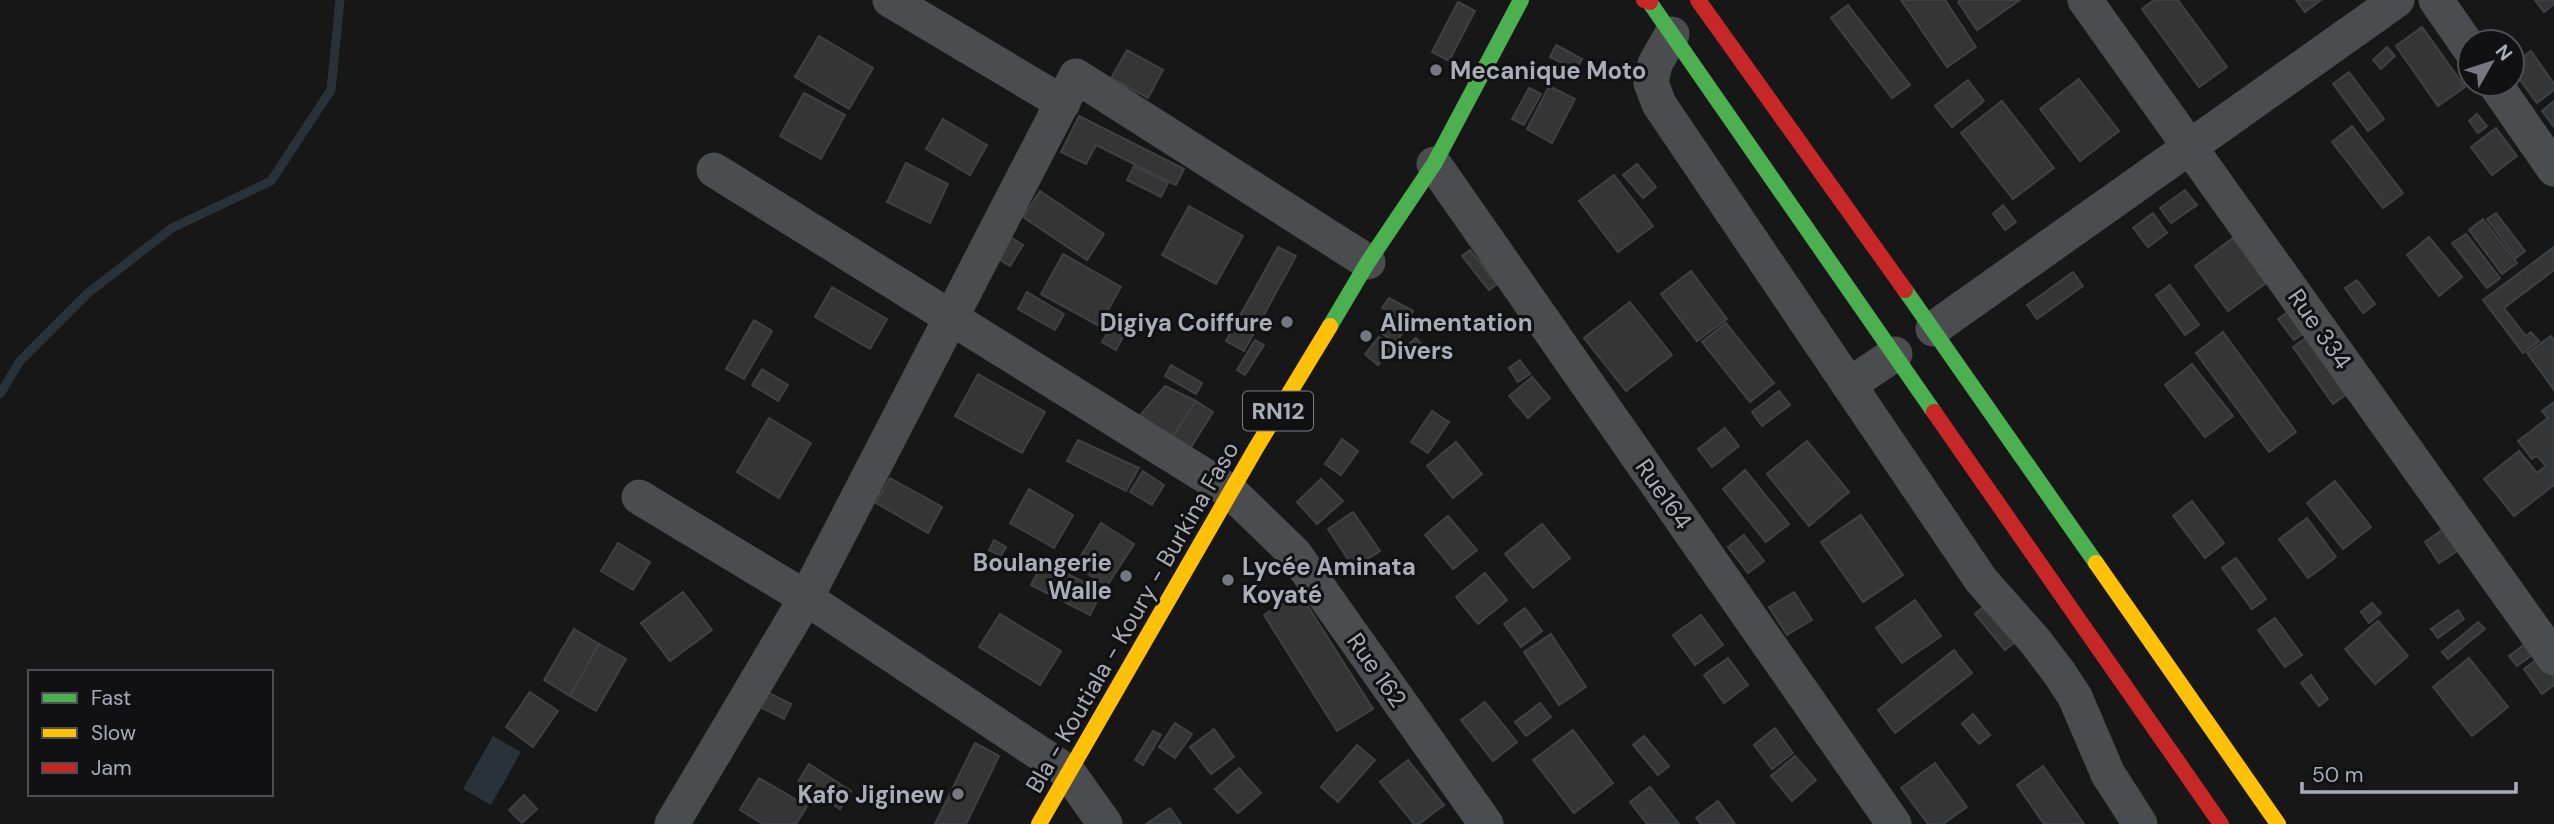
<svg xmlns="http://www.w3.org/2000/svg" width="2554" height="824" viewBox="0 0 2554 824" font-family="'DM Sans',sans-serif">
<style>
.water{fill:#2a3239}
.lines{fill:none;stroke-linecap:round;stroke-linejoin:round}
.stream{stroke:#2a3239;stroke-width:9}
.building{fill:#353536;stroke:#3f4043;stroke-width:2}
.street{stroke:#4b4c50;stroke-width:35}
.fast{stroke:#4caf50;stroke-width:16}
.slow{stroke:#ffc107;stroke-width:16}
.jam{stroke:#c62828;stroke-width:16}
.poi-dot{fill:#757880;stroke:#111113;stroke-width:2.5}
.labels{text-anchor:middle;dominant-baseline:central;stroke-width:6;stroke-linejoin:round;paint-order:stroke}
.shield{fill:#111113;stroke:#7b7e86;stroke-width:2}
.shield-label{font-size:23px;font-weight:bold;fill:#a8adb8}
.poi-label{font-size:24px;font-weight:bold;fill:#a8adb8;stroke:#111113;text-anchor:start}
.street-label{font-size:24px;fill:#a8adb8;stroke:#111113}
</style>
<rect width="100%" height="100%" fill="#171717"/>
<path class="water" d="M493,736l28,16 -30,53 -28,-16z"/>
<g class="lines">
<path class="stream" d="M0,394l20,-33 68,-68 84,-65 99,-47 60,-91 9,-90"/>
</g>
<g class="building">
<path d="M1901,0h44l31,47 -29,20z"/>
<path d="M1961,0h59l-43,30 -19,-28z"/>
<path d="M2154,0h24l49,67 -28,20 -57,-78z"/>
<path d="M2296,0h25l-16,12z"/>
<path d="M2535,0h19v4l-10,8z"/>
<path d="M1458,2l17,9 -26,50 -17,-9z"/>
<path d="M1848,5l62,80 -18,13 -61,-80z"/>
<path d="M2422,27l43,60 -27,19 -42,-60z"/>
<path d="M819,36l54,32 -24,41 -54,-32z"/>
<path d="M1556,45l26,14 -6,11 -26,-13z"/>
<path d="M2387,47l8,9 -14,13 -8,-9z"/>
<path d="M1127,50l36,20 -15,28 -37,-20z"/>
<path d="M2531,51l23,33v6l-17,13 -25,-34v-4z"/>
<path d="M2349,72l35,47 -16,12 -35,-47z"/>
<path d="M2079,79l40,52 -39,30 -40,-52z"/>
<path d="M1968,80l16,21 -32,26 -17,-21z"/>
<path d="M1549,86l26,13 -23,44 -25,-14z"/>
<path d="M1529,88l12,6 -17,31 -12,-6z"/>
<path d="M804,93l41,22 -24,44 -41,-23z"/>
<path d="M2002,101l52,67 -41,31 -52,-66z"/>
<path d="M2554,101v26l-12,-16z"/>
<path d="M2477,114l10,12 -9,7 -9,-12z"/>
<path d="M1079,116l105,53 -8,16 -80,-40 -10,19 -25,-12z"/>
<path d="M943,119l44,26 -17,30 -44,-26z"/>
<path d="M2352,126l51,67 -20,15 -51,-66z"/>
<path d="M2496,128l21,28 -25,19 -21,-28z"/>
<path d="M906,163l42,21 -18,39 -43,-21z"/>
<path d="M1637,164l19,23 -13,11 -20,-23z"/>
<path d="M1134,166l34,17 -7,14 -34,-17z"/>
<path d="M1614,175l39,51 -35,26 -39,-51z"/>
<path d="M2185,190l12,15 -26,18 -11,-15z"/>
<path d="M1040,191l64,43 -17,26 -64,-43z"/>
<path d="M2003,205l13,17 -11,8 -12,-16z"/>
<path d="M1189,206l54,30 -27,48 -54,-29z"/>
<path d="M2153,213l14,20 -19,14 -15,-19z"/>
<path d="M2496,213l29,38 -9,7 -29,-39z"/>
<path d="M2483,219l34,44 -15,11 -33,-44z"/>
<path d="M2466,234l34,44 -13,10 -35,-45z"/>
<path d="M1007,235l16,10 -13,21 -16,-10z"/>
<path d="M2429,237l33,40 -23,19 -32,-41z"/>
<path d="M2233,238l33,45 -38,28 -33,-45z"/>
<path d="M1278,247l18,9 -52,95 -18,-10z"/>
<path d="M2554,247v23l-50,38 22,28 5,-4 8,9 -16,12 -40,-53z"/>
<path d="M1470,250l27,34 -8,6 -27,-34z"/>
<path d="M1063,254l58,33 -22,39 -58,-32z"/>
<path d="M1691,271l36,48 -30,22 -36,-47z"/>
<path d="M2073,272l10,14 -46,33 -10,-14z"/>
<path d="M2357,280l18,24 -12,9 -18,-25z"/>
<path d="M2170,285l29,40 -14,10 -29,-40z"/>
<path d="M832,287l55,32 -17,30 -55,-32z"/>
<path d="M1027,292l37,22 -9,16 -37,-21z"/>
<path d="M1389,298l24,13 -6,11 -25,-14z"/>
<path d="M1630,302l42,53 -46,36 -42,-53z"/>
<path d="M2296,306l16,21 -18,13 -16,-21z"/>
<path d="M1386,318l19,11 -9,14 -18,-12z"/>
<path d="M754,320l18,11 -28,48 -18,-10z"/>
<path d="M1726,323l48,60 -24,19 -48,-60z"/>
<path d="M1111,326l14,7 -9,17 -14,-8z"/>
<path d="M2316,331l40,56 -23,17 -40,-57z"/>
<path d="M2223,332l73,100 -27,20 -73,-99z"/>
<path d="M2551,336l3,5v49l-27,-37z"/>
<path d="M1379,337l13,10 -14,18 -13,-11z"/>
<path d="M1416,338l12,14 -5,5 -13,-14z"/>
<path d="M1255,340l9,5 -19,30 -8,-5z"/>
<path d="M1520,360l10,14 -12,8 -9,-14z"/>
<path d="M2192,364l41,52 -28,21 -40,-52z"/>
<path d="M1171,365l31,18 -6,11 -31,-18z"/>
<path d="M762,369l26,16 -10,16 -26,-16z"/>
<path d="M978,374l67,38 -23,41 -67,-37z"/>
<path d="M1532,377l18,21 -22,20 -19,-22z"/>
<path d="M1165,386l31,15 -26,40 -33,-22z"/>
<path d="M1779,391l11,14 -28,21 -10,-14z"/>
<path d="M1196,401l17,11 -25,40 -18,-11z"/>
<path d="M2554,402v83l-40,31 -30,-37 35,-28 18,22 9,-7 -9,-10 -5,3 -14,-18 30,-23 -6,-7z"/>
<path d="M1432,411l17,11 -21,31 -17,-11z"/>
<path d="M769,418l42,25 -32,55 -42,-26z"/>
<path d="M1725,428l14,18 -27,21 -14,-18z"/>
<path d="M1342,439l16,12 -17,24 -16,-11z"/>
<path d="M1078,440l61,28 -13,23 -59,-30z"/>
<path d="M1807,441l42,51 -40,34 -42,-52z"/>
<path d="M1456,442l26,32 -29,24 -26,-32z"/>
<path d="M1745,470l44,54 -23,18 -43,-53z"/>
<path d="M1143,471l21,14 -12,20 -22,-13z"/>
<path d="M890,478l52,29 -14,26 -52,-30z"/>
<path d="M1321,479l22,22 -26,23 -20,-22z"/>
<path d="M2335,481l36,46 -28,22 -36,-46z"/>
<path d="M1029,489l44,26 -19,33 -44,-25z"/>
<path d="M2192,501l32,42 -19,15 -32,-42z"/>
<path d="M1353,512l27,39 -26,17 -26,-39z"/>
<path d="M1861,515l42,60 -40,27 -42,-60z"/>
<path d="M1448,516l29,34 -24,19 -28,-34z"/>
<path d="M2307,518l29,39 -28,21 -29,-39z"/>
<path d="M1101,523l33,21 -27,42 -32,-20z"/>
<path d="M1542,524l28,34 -37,30 -28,-34z"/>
<path d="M2449,525l14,22 -24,16 -14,-21z"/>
<path d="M1744,535l20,26 -16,12 -20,-26z"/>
<path d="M994,540l12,7 -5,9 -12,-6z"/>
<path d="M618,543l32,19 -17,28 -32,-19z"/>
<path d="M2236,558l30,41 -14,10 -30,-41z"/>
<path d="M1043,562l59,29 -12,24 -59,-30z"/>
<path d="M1485,573l22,27 -29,24 -22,-27z"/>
<path d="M683,592l29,38 -42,31 -29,-38z"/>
<path d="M1299,592l74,117 -36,22 -73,-116z"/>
<path d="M1794,592l18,28 -25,15 -18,-28z"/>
<path d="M1915,600l26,36 -39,27 -26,-35z"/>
<path d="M2372,603l9,10 -12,10 -8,-11z"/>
<path d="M1986,605l29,37 -10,8 -30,-36z"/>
<path d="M1525,608l17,23 -21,16 -17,-23z"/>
<path d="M2458,610l6,9 -26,19 -7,-9z"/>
<path d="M1000,614l61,37 -21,34 -61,-38z"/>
<path d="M1701,615l22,30 -28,20 -22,-30z"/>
<path d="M2275,618l27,37 -17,12 -27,-37z"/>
<path d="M2378,621l30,35 -33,28 -30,-35z"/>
<path d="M2478,622l7,7 -37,30 -6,-7z"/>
<path d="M574,629l25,15 -29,52 -26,-16z"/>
<path d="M1551,634l35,53 -27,18 -35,-53z"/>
<path d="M2530,640l9,10 -22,16 -8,-10z"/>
<path d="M599,644l27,15 -30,52 -26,-15z"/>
<path d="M1954,650l18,23 -77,60 -17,-23z"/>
<path d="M2540,657l14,19v9l-12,9 -18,-25z"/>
<path d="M1728,658l20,27 -24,18 -20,-28z"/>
<path d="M2469,658l39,49 -36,29 -39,-49z"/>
<path d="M2311,675l17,24 -9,7 -18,-23z"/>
<path d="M755,686l36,18 -7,15 -36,-18z"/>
<path d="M530,692l28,19 -25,36 -27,-20z"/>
<path d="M1485,702l32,40 -24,19 -32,-41z"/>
<path d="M1540,703l11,14 -25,19 -11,-14z"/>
<path d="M1973,714l17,21 -11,9 -17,-20z"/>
<path d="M1175,723l17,11 -17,24 -16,-11z"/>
<path d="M1775,728l18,25 -21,16 -18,-24z"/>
<path d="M1214,729l20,28 -23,17 -21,-27z"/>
<path d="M1573,730l40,53 -39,30 -41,-53z"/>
<path d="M1153,731l8,4 -18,30 -8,-5z"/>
<path d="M1644,736l25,30 -11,9 -25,-30z"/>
<path d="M975,743l24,13 -33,68h-31z"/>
<path d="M1357,745l18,15 -37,42 -17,-15z"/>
<path d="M1795,756l21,24 -24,21 -21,-25z"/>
<path d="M1408,760l36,45 -25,19h-5l-34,-42z"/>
<path d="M1935,763l32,44 -24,17h-15l-27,-36z"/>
<path d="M809,764l42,27 -11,18 -42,-27z"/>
<path d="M2043,766l41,58h-40l-27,-39z"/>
<path d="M1239,768l22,25 -23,20 -23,-24z"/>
<path d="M759,778l48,28 -11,18h-33l-23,-14z"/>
<path d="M1650,787l29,37h-32l-17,-22z"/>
<path d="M524,795l13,14 -15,14 -13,-13z"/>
<path d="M1718,801l17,23h-34l-5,-6z"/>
<path d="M1170,808l11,16h-35z"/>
</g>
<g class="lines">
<g class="street">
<path d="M890,0l173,103"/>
<path d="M2085,0l469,658"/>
<path d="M2436,0l34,49"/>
<path d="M1672,34l-17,30 -4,19 8,21 322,476 54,61 25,33 15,23 33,77 32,50"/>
<path d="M2495,84l59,85"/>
<path d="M1434,164l460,660"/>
<path d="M714,170l517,322 64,62 191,270"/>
<path d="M1933,329l464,-329"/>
<path d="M1849,385l46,-31"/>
<path d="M639,497l167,101 262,174 37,52"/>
<path d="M672,824l134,-226 270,-522 292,186"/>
</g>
<g class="fast">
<path d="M1648,0l286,412"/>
<path d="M1905,290l191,273"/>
<path d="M1330,326l38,-64 66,-98 87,-164"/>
</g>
<g class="slow">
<path d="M2096,563l182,261"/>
<path d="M1039,824l217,-376 74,-122"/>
</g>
<g class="jam">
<path d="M1644,0l6,2"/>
<path d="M1698,0l207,290"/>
<path d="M1934,412l287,412"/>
</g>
</g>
<g class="poi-dot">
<circle cx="1436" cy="70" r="7"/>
<circle cx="1287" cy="322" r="7"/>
<circle cx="1366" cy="336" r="7"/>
<circle cx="1126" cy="576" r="7"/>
<circle cx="1228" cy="580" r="7"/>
<circle cx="958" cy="794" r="7"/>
</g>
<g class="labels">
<rect class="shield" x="1243" y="391.5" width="70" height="39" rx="5"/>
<g class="shield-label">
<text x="1278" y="411">RN12</text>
</g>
<g class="poi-label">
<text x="1450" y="70">Mecanique Moto</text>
<text x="1273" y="322" text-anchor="end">Digiya Coiffure</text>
<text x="1380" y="322">Alimentation<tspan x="1380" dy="28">Divers</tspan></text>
<text x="1112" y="562" text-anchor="end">Boulangerie<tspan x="1112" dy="28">Walle</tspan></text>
<text x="1242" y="566">Lycée Aminata<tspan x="1242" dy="28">Koyaté</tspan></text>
<text x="944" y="794" text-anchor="end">Kafo Jiginew</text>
</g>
<g class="street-label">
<text transform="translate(2320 329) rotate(55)">Rue 334</text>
<text transform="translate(1664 494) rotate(55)">Rue164</text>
<text transform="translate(1132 617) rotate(-60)">Bla - Koutiala - Koury - Burkina Faso</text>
<text transform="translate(1377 670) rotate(55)">Rue 162</text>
</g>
</g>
<rect x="28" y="670" width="245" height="126" fill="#111113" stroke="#4d4f55" stroke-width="2"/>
<rect x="42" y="693" width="35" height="10" fill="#4caf50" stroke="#4d4f55" stroke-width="2"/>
<text x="91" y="705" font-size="21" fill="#a8adb8">Fast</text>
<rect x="42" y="728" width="35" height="10" fill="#ffc107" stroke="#4d4f55" stroke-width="2"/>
<text x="91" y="740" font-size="21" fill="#a8adb8">Slow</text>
<rect x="42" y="763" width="35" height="10" fill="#c62828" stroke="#4d4f55" stroke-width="2"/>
<text x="91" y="775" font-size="21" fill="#a8adb8">Jam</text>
<g transform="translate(2491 63) rotate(51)"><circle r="33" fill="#111113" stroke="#4d4f55" stroke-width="2"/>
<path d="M0-5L12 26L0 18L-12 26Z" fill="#757880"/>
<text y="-10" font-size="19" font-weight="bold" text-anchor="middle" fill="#a8adb8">N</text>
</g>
<path d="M2302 782v10h214v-10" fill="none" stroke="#a8adb8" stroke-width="3.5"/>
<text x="2312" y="782" font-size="21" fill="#a8adb8" stroke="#111113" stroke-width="5" paint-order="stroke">50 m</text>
</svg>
